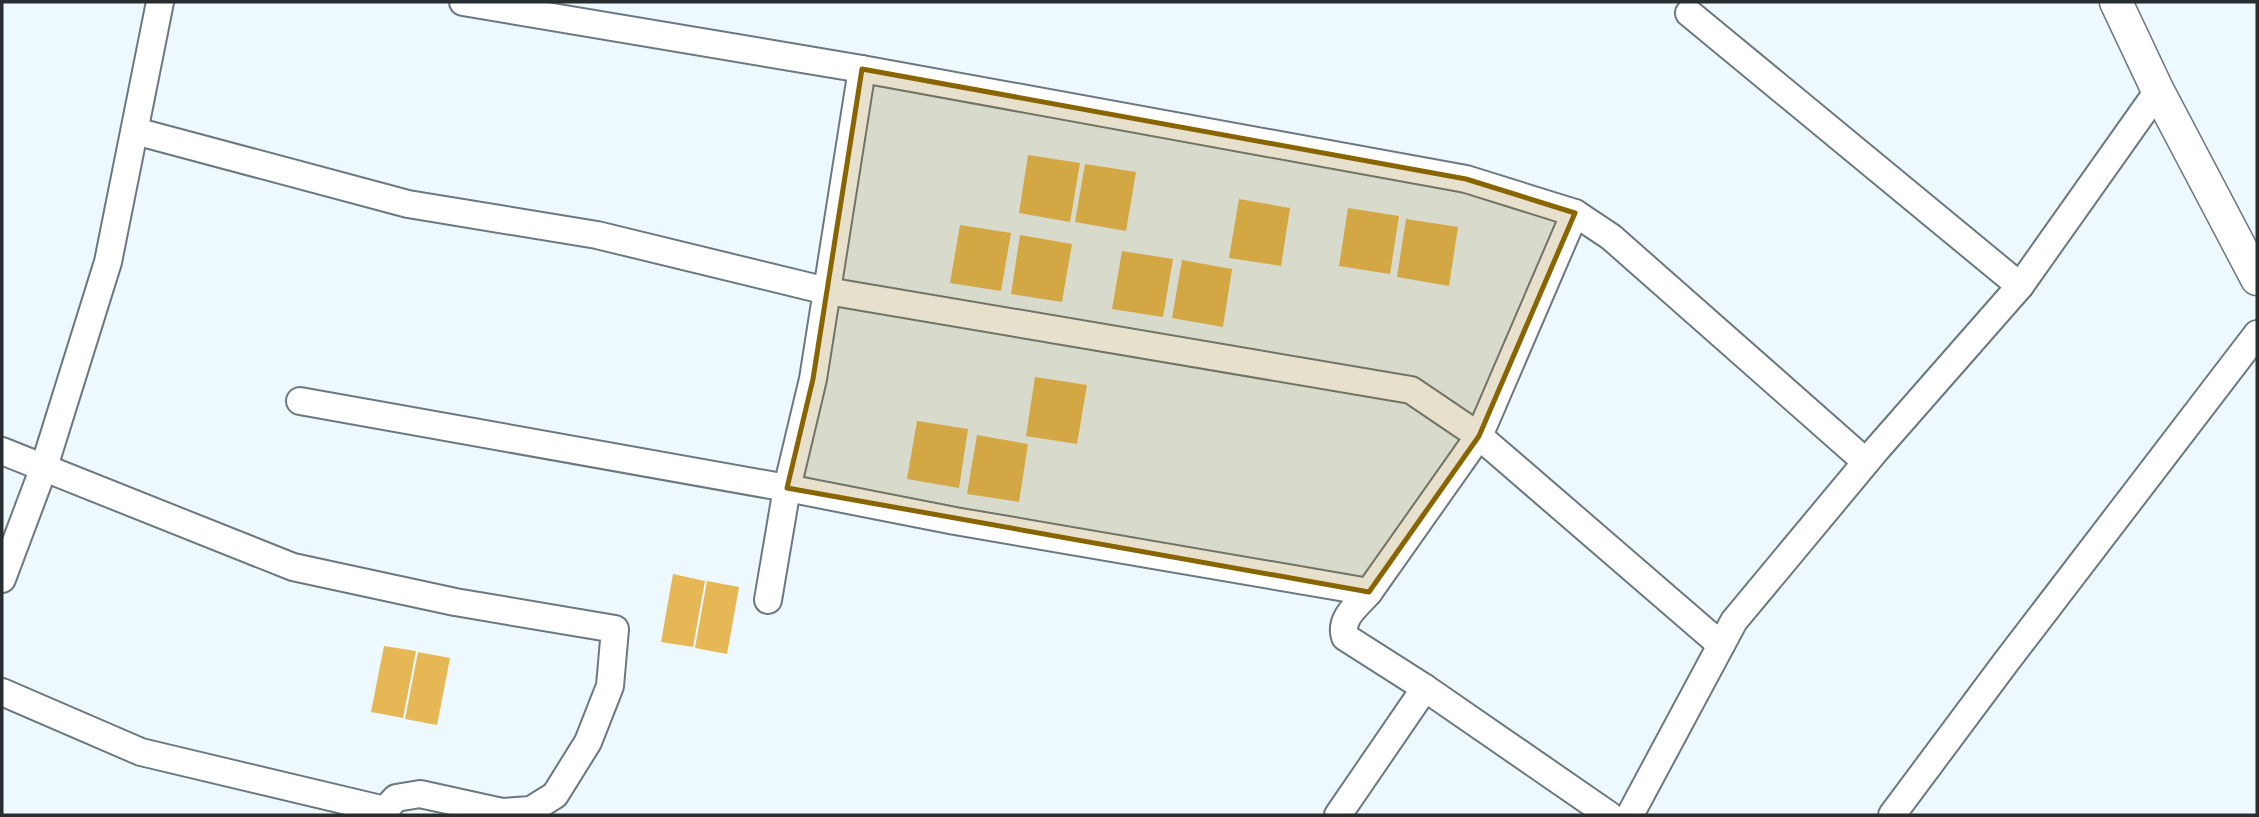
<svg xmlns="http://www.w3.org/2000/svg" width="2259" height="817" viewBox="0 0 2259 817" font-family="'Zilla Slab',serif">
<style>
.building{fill:#e6b855}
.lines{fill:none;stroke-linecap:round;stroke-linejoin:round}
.minor-casing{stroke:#6c787f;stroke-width:30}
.tertiary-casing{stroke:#6c787f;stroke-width:35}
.minor{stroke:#fff;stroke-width:26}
.tertiary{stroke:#fff;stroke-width:32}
.marked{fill:#896502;fill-opacity:0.2;stroke:#896502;stroke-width:5;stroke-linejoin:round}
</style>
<rect width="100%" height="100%" fill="#edf9ff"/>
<g class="building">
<path d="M1028,155l52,8 -10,59 -51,-9z"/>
<path d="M1085,164l51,8 -10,59 -51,-9z"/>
<path d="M1239,199l51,9 -9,58 -52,-8z"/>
<path d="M1348,208l51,8 -9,58 -51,-8z"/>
<path d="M1406,219l52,8 -9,59 -52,-9z"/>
<path d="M960,225l51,8 -10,58 -51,-8z"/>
<path d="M1020,235l52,9 -10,58 -51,-8z"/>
<path d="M1122,251l51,8 -10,58 -51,-8z"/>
<path d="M1182,260l50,9 -9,58 -51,-9z"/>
<path d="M1035,377l52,8 -10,59 -51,-8z"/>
<path d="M917,421l51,8 -9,59 -52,-9z"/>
<path d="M977,435l51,9 -9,58 -52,-8z"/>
<path d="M673,574l32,7 -12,66 -32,-5z"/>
<path d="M707,581l32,6 -12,67 -32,-6z"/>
<path d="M384,646l32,5 -13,67 -32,-6z"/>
<path d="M418,652l32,6 -13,67 -32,-6z"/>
</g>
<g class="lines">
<g class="minor-casing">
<g id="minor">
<path d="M463,2l399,67 604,110 109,34 36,24 255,225"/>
<path d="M1689,13l331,273"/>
<path d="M135,131l273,73 189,31 230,56 584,99 68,46 -110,156"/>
<path d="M1575,213l-96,223 242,209"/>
<path d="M300,401l487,87 168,33 414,71c-11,13 -30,26 -24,45l80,51 184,127"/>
<path d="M2,451l291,116 162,35 160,27 -5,57 -22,56 -33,53 -24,15 -29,2 -82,-18 -24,4 -11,12 -2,5"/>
<path d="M2,579l42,-112 64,-205 52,-260"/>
<path d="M768,600l19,-112 26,-109 49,-310"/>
<path d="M2,692l139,60 244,58"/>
<path d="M1338,815l87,-127"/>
<path d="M1630,815l104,-194 143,-172 143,-163 138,-195"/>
<path d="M1892,815l114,-153 251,-328"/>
</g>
</g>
<g class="tertiary-casing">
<path id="tertiary" d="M2116,2l42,89 99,188"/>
</g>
<use href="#minor" class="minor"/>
<use href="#tertiary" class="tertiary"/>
</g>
<path class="marked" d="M862,69l604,110 109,34 -96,223 -110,156 -582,-104 26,-109z"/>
<rect width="2259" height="817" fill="none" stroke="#282e30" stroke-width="7"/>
</svg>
